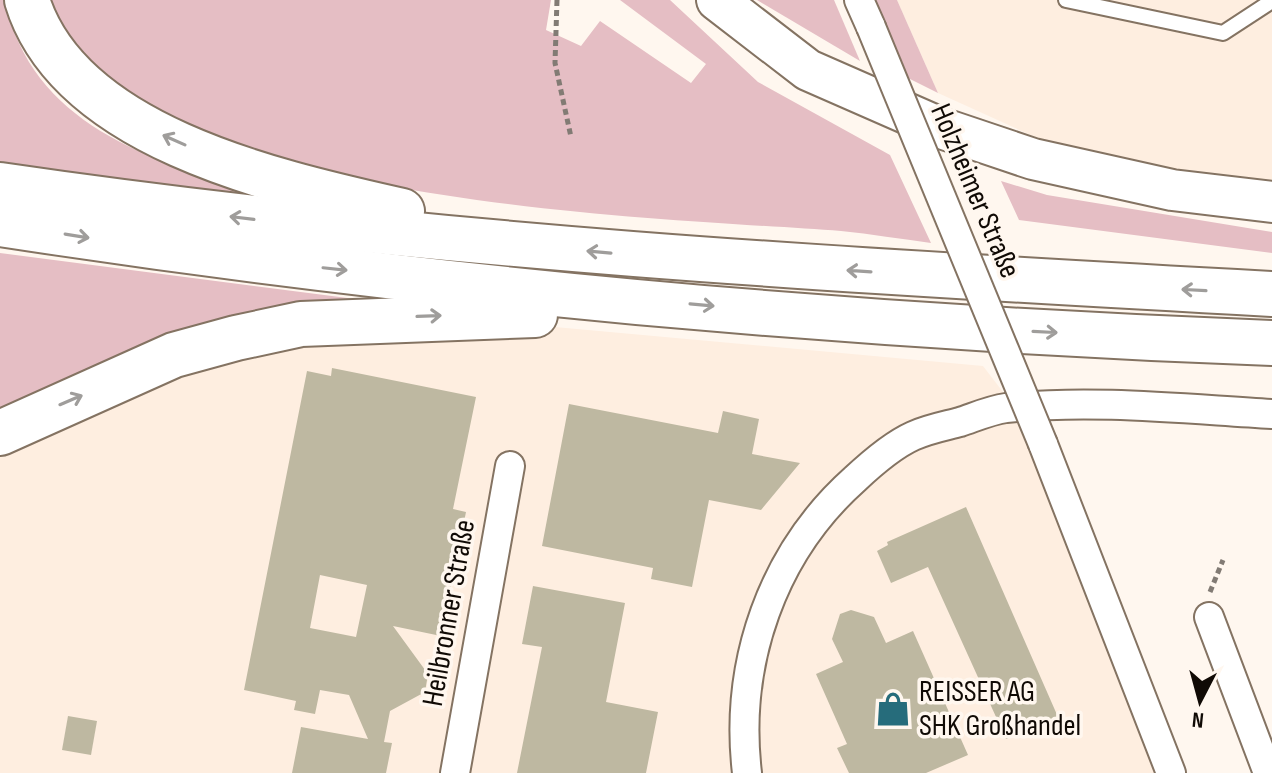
<svg xmlns="http://www.w3.org/2000/svg" width="1272" height="773" viewBox="0 0 1272 773" font-family="'Sofia Sans Condensed',sans-serif">
<style>
.built{fill:#feeee0}
.green{fill:#e5bec4}
.building{fill:#beb8a1;fill-rule:evenodd}
.lines{fill:none;stroke-linecap:round;stroke-linejoin:round}
.lane-casing{stroke:#847362;stroke-width:18}
.street-casing{stroke:#847362;stroke-width:32}
.secondary-casing{stroke:#847362;stroke-width:44}
.highway-casing{stroke:#847362;stroke-width:48}
.path{stroke:#827b74;stroke-width:5;stroke-dasharray:6 4;stroke-linecap:butt}
.lane{stroke:#fff;stroke-width:14}
.street{stroke:#fff;stroke-width:28}
.secondary{stroke:#fff;stroke-width:40}
.highway{stroke:#fff;stroke-width:44}
.street-bridge-casing{stroke:#847362;stroke-width:32;stroke-linecap:butt}
.street-bridge{stroke:#fff;stroke-width:28}
.oneway{stroke:#9f9d9b}
.labels{text-anchor:middle;dominant-baseline:central;stroke-width:7;stroke-linejoin:round;paint-order:stroke}
.street-label{font-size:30px;fill:#100a05;stroke:#fff7ef}
.poi-label{font-size:30px;fill:#100a05;stroke:#fff7ef;text-anchor:start}
</style>
<rect width="100%" height="100%" fill="#fff7ef"/>
<g class="built">
<path d="M897,0h375v184l-50,-4 -154,-28 -130,-59z"/>
<path d="M478,320l505,46 60,78 137,329h-1180v-330l169,-77z"/>
</g>
<g class="green">
<path d="M0,0h5c27,131 157,163 266,197l-37,1 -234,-35z"/>
<path d="M47,0h504l-5,30 35,16 19,-25 91,62 15,-19 -86,-64h50l88,82 132,73 41,88c-30,-4 -60,-9 -90,-12 -183,-14 -725,-24 -794,-231z"/>
<path d="M757,0h77l26,61z"/>
<path d="M865,0h32l41,93 -46,-23z"/>
<path d="M1001,181l46,14 225,37v21l-253,-33z"/>
<path d="M0,253l363,47 -363,123z"/>
</g>
<g class="building">
<path d="M332,368l144,29 -23,112 13,3 -25,124 -48,-10 35,48 -3,18 -35,19 -6,31 8,1 -6,30h-94l9,-46 67,12 -19,-44 -29,-5 -5,24 -21,-4 2,-9 -52,-11 63,-319 24,5zM320,575l47,10 -11,52 -46,-9z"/>
<path d="M569,404l149,29 5,-22 36,8 -7,35 48,9 -39,47 -52,-10 -17,87 -41,-8 2,-11 -111,-22z"/>
<path d="M966,507l92,210 -52,22 -78,-172 -37,16 -14,-32 11,-6 -1,-3z"/>
<path d="M533,586l92,17 -19,99 52,10 -12,61h-129l25,-126 -20,-3z"/>
<path d="M851,610l23,7 12,26 27,-12 55,124 -42,18h-77l-12,-25 10,-4 -31,-70 27,-12 -11,-23 8,-25z"/>
<path d="M68,716l29,5 -6,34 -29,-5z"/>
</g>
<g class="lines">
<g class="lane-casing">
<path id="lane" d="M1066,0l157,33 49,-32"/>
</g>
<g class="street-casing">
<g id="street">
<path d="M859,0l12,27"/>
<path d="M1043,444l128,329"/>
<path d="M1209,617l59,156"/>
<path d="M455,773l55,-307"/>
<path d="M747,773c-13,-110 25,-220 108,-294 16,-15 38,-34 58,-43 15,-7 32,-10 47,-14 15,-5 31,-12 46,-14 88,-9 178,1 266,6"/>
</g>
</g>
<g class="secondary-casing">
<path id="secondary" d="M717,0l91,70 130,57 95,32 139,31 100,12"/>
</g>
<g class="highway-casing">
<g id="highway">
<path d="M27,0c42,138 252,183 375,211"/>
<path d="M0,185c422,62 847,86 1272,109"/>
<path d="M0,224c417,64 850,103 1272,119"/>
<path d="M0,433l174,-78 62,-17 65,-14 234,-9"/>
</g>
</g>
<g class="path">
<path d="M557,0l-2,63 16,74"/>
<path d="M1210,592l13,-32"/>
</g>
<use href="#lane" class="lane"/>
<use href="#street" class="street"/>
<use href="#secondary" class="secondary"/>
<use href="#highway" class="highway"/>
<g class="street-bridge-casing">
<path id="street-bridge" d="M871,27l172,417"/>
</g>
<use href="#street-bridge" class="street-bridge"/>
</g>
<defs><path id="oneway-shaft" d="M-6 0H5M1.5-3L5.5 0L1.5 3" fill="none" stroke-width="1.6" stroke-linecap="round" stroke-linejoin="round" transform="scale(2)"/></defs>
<g class="oneway">
<use href="#oneway-shaft" transform="translate(174 140) rotate(-156)"/>
<use href="#oneway-shaft" transform="translate(242 218) rotate(-173)"/>
<use href="#oneway-shaft" transform="translate(77 236) rotate(9)"/>
<use href="#oneway-shaft" transform="translate(599 252) rotate(-175)"/>
<use href="#oneway-shaft" transform="translate(335 269) rotate(6)"/>
<use href="#oneway-shaft" transform="translate(859 271) rotate(-176)"/>
<use href="#oneway-shaft" transform="translate(1194 290) rotate(-177)"/>
<use href="#oneway-shaft" transform="translate(702 305) rotate(5)"/>
<use href="#oneway-shaft" transform="translate(429 316) rotate(-2)"/>
<use href="#oneway-shaft" transform="translate(1045 332) rotate(3)"/>
<use href="#oneway-shaft" transform="translate(71 400) rotate(-23)"/>
</g>
<defs>
<g id="shop-bare" transform="scale(2.76)"><path d="M-5-2.5h2.3a2.7 3.5 0 0 1 5.4 0H5L5.5 6h-11ZM-1.5-2.5h3a1.5 2.3 0 0 0-3 0Z" fill="#266c7b" stroke="#fff7ef" stroke-width="2.5" paint-order="stroke"/></g>
</defs>
<g fill-rule="evenodd">
<use href="#shop-bare" x="893" y="709"/>
</g>
<g class="labels">
<g class="street-label">
<text transform="translate(975 191) rotate(67)">Holzheimer Straße</text>
<text transform="translate(449 613) rotate(-80)">Heilbronner Straße</text>
</g>
<g class="poi-label">
<text x="919" y="692">REISSER AG<tspan x="919" dy="34">SHK Großhandel</tspan></text>
</g>
</g>
<g transform="translate(1200 701) rotate(186)" stroke="#fff7ef" stroke-width="6" paint-order="stroke">
<path d="M0-6L14 30L0 20L-14 30Z" fill="#100a05"/>
<text y="-12" font-size="22" font-weight="bold" text-anchor="middle" fill="#100a05">N</text>
</g>
</svg>
